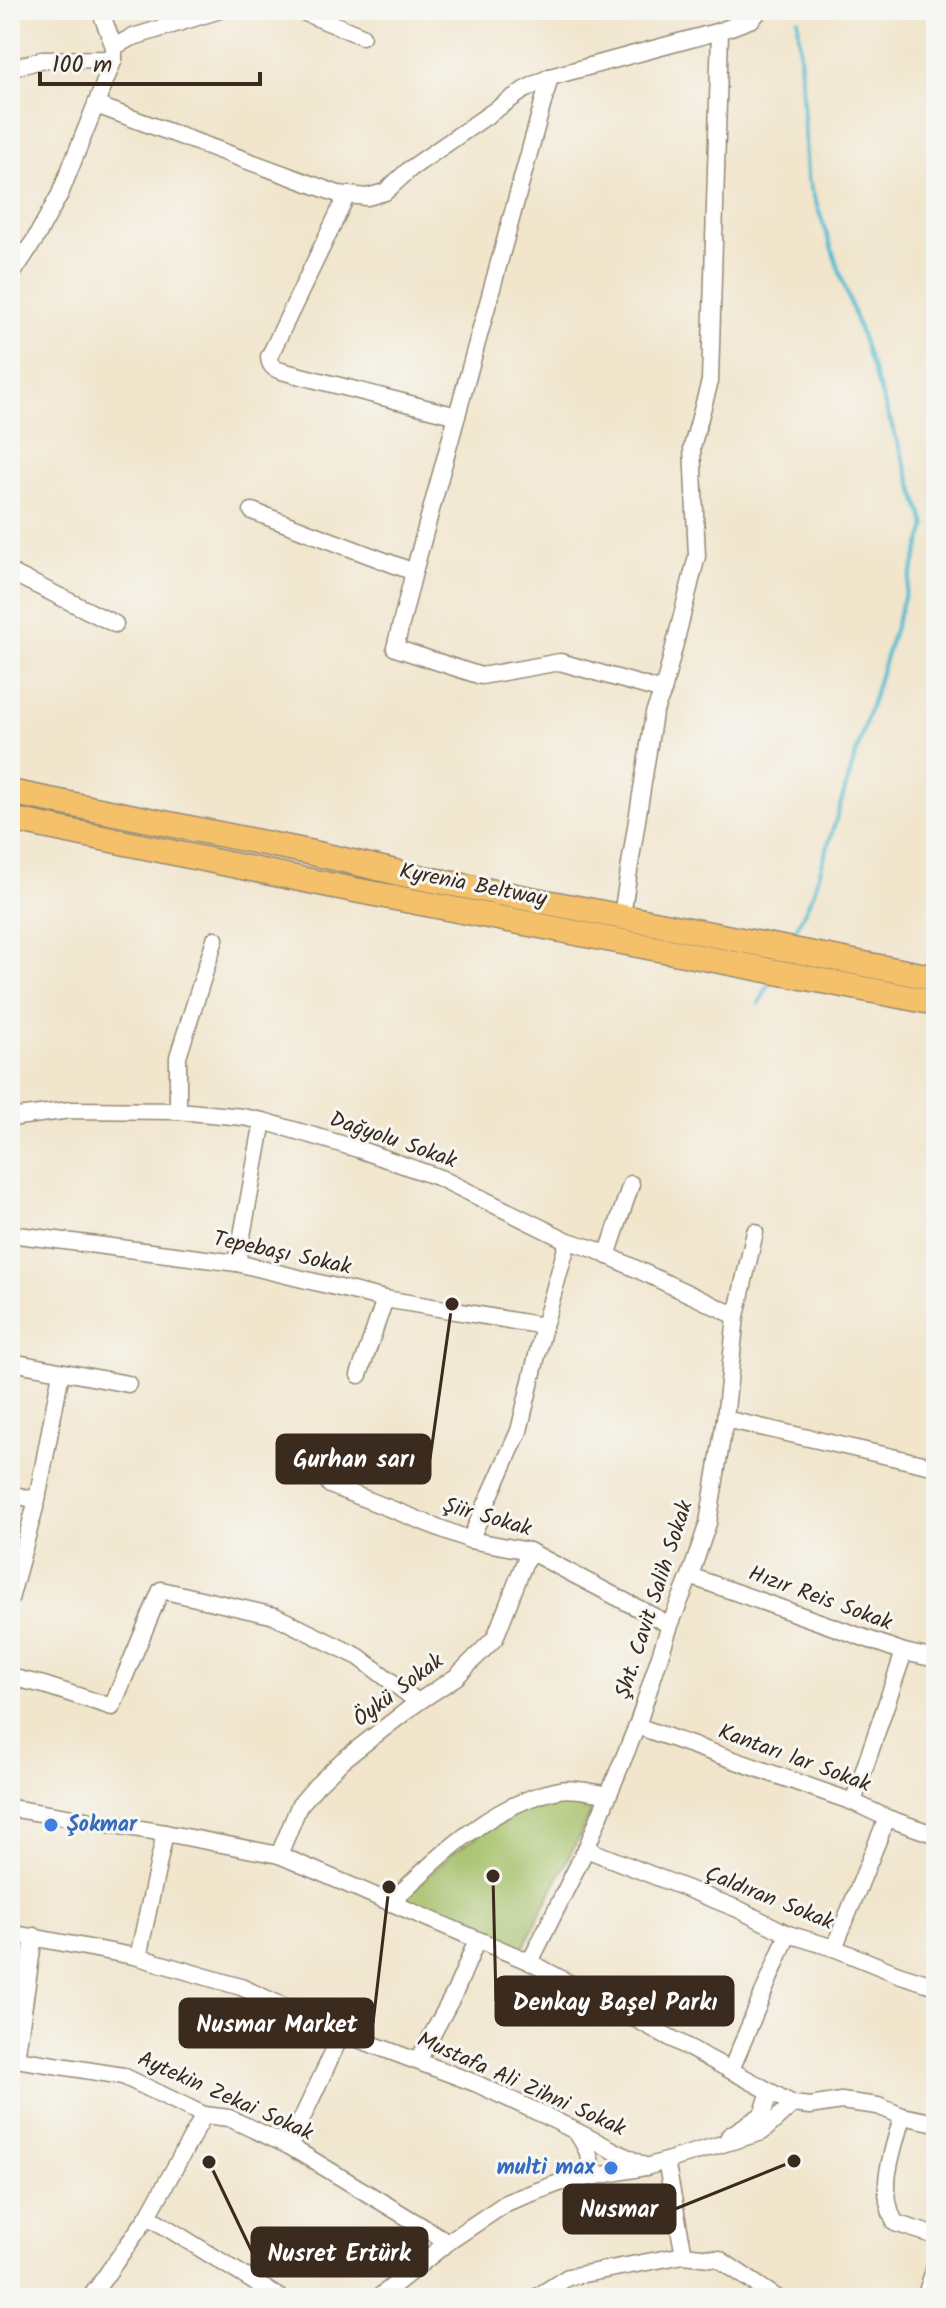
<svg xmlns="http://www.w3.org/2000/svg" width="946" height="2308" viewBox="0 0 946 2308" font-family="Kalam,sans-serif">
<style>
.green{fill:#a4c067;stroke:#707542;stroke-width:2}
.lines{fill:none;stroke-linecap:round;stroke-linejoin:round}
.stream{stroke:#53bbd1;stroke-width:4}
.minor-casing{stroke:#968875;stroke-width:19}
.highway-casing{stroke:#968875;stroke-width:27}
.minor{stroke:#fff;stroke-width:16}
.highway{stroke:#f4c16a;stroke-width:24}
.shop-dot{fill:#3f7fe0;stroke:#f6f6f2;stroke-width:3}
.labels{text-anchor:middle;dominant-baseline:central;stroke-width:6;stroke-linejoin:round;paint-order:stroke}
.street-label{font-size:22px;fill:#3b2a1e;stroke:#f6f6f2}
.shop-label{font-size:22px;font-weight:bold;fill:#366cbe;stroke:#f6f6f2;text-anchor:start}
.leader{fill:none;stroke:#3b2a1e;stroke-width:3}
.callout-dot{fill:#3b2a1e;stroke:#f6f6f2;stroke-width:3}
.callout{fill:#3b2a1e;stroke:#3b2a1e;stroke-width:3}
.callout-label{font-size:24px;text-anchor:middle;font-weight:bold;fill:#fff}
</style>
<rect width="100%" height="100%" fill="#f6f6f2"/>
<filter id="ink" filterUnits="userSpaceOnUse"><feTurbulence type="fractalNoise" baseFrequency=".0125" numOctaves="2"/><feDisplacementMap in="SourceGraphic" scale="16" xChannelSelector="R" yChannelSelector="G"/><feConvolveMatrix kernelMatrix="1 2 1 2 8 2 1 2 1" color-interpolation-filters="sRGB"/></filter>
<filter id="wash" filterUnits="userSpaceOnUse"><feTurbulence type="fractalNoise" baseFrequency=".006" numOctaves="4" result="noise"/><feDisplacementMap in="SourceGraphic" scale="32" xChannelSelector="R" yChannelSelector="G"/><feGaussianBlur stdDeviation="1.8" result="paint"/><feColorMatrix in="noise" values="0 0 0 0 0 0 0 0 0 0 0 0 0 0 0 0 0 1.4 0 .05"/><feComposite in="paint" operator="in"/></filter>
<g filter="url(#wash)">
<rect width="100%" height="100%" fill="#f1e5cc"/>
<path class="green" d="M557,1796l39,7 -74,147 -118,-52 47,-44 63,-44z"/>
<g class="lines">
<g class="stream">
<path d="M790,942l23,-48 113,-368 -119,-350 -9,-157"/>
<path d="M759,1004l13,-26"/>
</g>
</g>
</g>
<g filter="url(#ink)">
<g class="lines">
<g class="minor-casing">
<g id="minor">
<path d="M100,10l14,37"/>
<path d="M298,10l64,26"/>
<path d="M927,10h6"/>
<path d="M10,69l31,-9 73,-1"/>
<path d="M550,77l-136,495 -19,76 86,28 79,-14 103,29"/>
<path d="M96,105l242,89 29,3 18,-5 25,-23 114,-79 26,-13 170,-46 32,-12 8,-9"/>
<path d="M347,195l-78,162c1,11 6,12 16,15l172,44"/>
<path d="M10,277l24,-36 26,-47 54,-135v-12l16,-9 90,-28"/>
<path d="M252,511l162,61"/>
<path d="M10,572l105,52"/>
<path d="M622,915l32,-202 9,-22 34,-135 -5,-109 18,-66 10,-350"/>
<path d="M178,1111v-54l37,-118"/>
<path d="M10,1118l60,-8 108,1 65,6 20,4 95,28 82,29 128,63 26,8 142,67"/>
<path d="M10,1234l227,29 148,36 159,27"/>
<path d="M607,1256l24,-72"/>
<path d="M237,1263l26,-142"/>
<path d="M17,1363l111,21"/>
<path d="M359,1375l26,-76"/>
<path d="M725,1419l211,48"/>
<path d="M330,1485l140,55 59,11 141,74"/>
<path d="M10,1494l27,6"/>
<path d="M470,1540l49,-109 25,-105 24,-85"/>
<path d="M690,1576l214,76 32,7"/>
<path d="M10,1599l27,-99 24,-128"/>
<path d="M10,1677l34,8 68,22 49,-117 114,26 84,41 59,45"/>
<path d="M637,1726l216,76 34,16 49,17"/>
<path d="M853,1802l51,-150"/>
<path d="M10,1808l155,25 114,22 251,107 263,142 17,2 31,-5 37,5 24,10 34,7"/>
<path d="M586,1849l152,60 50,25 46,14 64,26 38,12"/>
<path d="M279,1855l20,-49 17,-20 27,-26 75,-58 38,-25 39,-39 34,-87"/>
<path d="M390,1903c49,-46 100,-99 169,-113 14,-3 34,3 49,4"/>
<path d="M10,1933l128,24 103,30 101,46 133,50 73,34 98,50"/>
<path d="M834,1948l53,-130"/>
<path d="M138,1957l27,-124"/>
<path d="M530,1962l56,-113 51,-123 33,-101 20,-49 18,-53 17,-104 11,-103 19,-84"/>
<path d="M10,2058l113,18 81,39 25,3 60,28 159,96"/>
<path d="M16,2059l18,-123"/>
<path d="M418,2061l37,-69 22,-52"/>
<path d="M731,2070l57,-136"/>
<path d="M902,2116c-9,38 -25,70 -7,107l41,13"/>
<path d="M577,2133c10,15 15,26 16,44"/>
<path d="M729,2136l33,-21 8,-23"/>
<path d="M289,2146l53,-113"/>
<path d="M666,2161l18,94 35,4 58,39"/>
<path d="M148,2216l132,82"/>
<path d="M90,2298l58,-82 56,-101"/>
<path d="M378,2298l70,-56 60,-40 51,-19 87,-16 116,-35 31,-28"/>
<path d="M535,2298l33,-21 116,-22"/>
<path d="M925,2298l11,-34"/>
</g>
</g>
<g class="highway-casing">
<g id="highway">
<path d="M10,792l299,60 99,23 528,103"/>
<path d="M10,819l324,67 602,117"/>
</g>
</g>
<use href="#minor" class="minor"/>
<use href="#highway" class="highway"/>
</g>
</g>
<g class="shop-dot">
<circle cx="51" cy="1825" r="8"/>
<circle cx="611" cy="2168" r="8"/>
</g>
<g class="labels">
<g class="street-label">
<text transform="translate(473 886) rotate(11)">Kyrenia Beltway</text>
<text transform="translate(393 1141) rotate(19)">Dağyolu Sokak</text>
<text transform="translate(282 1254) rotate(12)">Tepebaşı Sokak</text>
<text transform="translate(487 1518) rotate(16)">Şiir Sokak</text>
<text transform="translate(820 1599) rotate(20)">Hızır Reis Sokak</text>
<text transform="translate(655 1600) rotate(-72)">Şht. Cavit Salih Sokak</text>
<text transform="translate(399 1691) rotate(-37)">Öykü Sokak</text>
<text transform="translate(794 1759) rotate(20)">Kantarı lar Sokak</text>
<text transform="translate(769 1899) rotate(22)">Çaldıran Sokak</text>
<text transform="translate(521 2085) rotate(24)">Mustafa Ali Zihni Sokak</text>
<text transform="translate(225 2097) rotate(24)">Aytekin Zekai Sokak</text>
</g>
<g class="shop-label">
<text x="67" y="1825">Şokmar</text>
<text x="595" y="2168" text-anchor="end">multi max</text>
</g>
</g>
<path class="leader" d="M452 1304L430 1459M493 1876L496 2001M389 1887L373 2023M794 2161L675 2209M209 2162L252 2252"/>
<g class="callout-dot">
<circle cx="452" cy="1304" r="8"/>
<circle cx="493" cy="1876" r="8"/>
<circle cx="389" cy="1887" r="8"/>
<circle cx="794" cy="2161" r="8"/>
<circle cx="209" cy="2162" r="8"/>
</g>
<g class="callout">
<rect x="277" y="1435" width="153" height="48" rx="8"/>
<rect x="496" y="1977" width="237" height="48" rx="8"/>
<rect x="180" y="1999" width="193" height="48" rx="8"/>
<rect x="564" y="2185" width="111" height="48" rx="8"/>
<rect x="252" y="2228" width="175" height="48" rx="8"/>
</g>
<g class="callout-label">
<text x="354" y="1467">Gurhan sarı</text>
<text x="615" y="2010">Denkay Başel Parkı</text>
<text x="277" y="2032">Nusmar Market</text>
<text x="619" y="2217">Nusmar</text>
<text x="339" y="2261">Nusret Ertürk</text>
</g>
<rect width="946" height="2308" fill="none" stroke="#f6f6f2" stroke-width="40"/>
<path d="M40 72v12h220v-12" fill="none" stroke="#3b2a1e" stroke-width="4"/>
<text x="52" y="72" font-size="24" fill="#3b2a1e" stroke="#f6f6f2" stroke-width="6" paint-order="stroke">100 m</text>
</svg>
